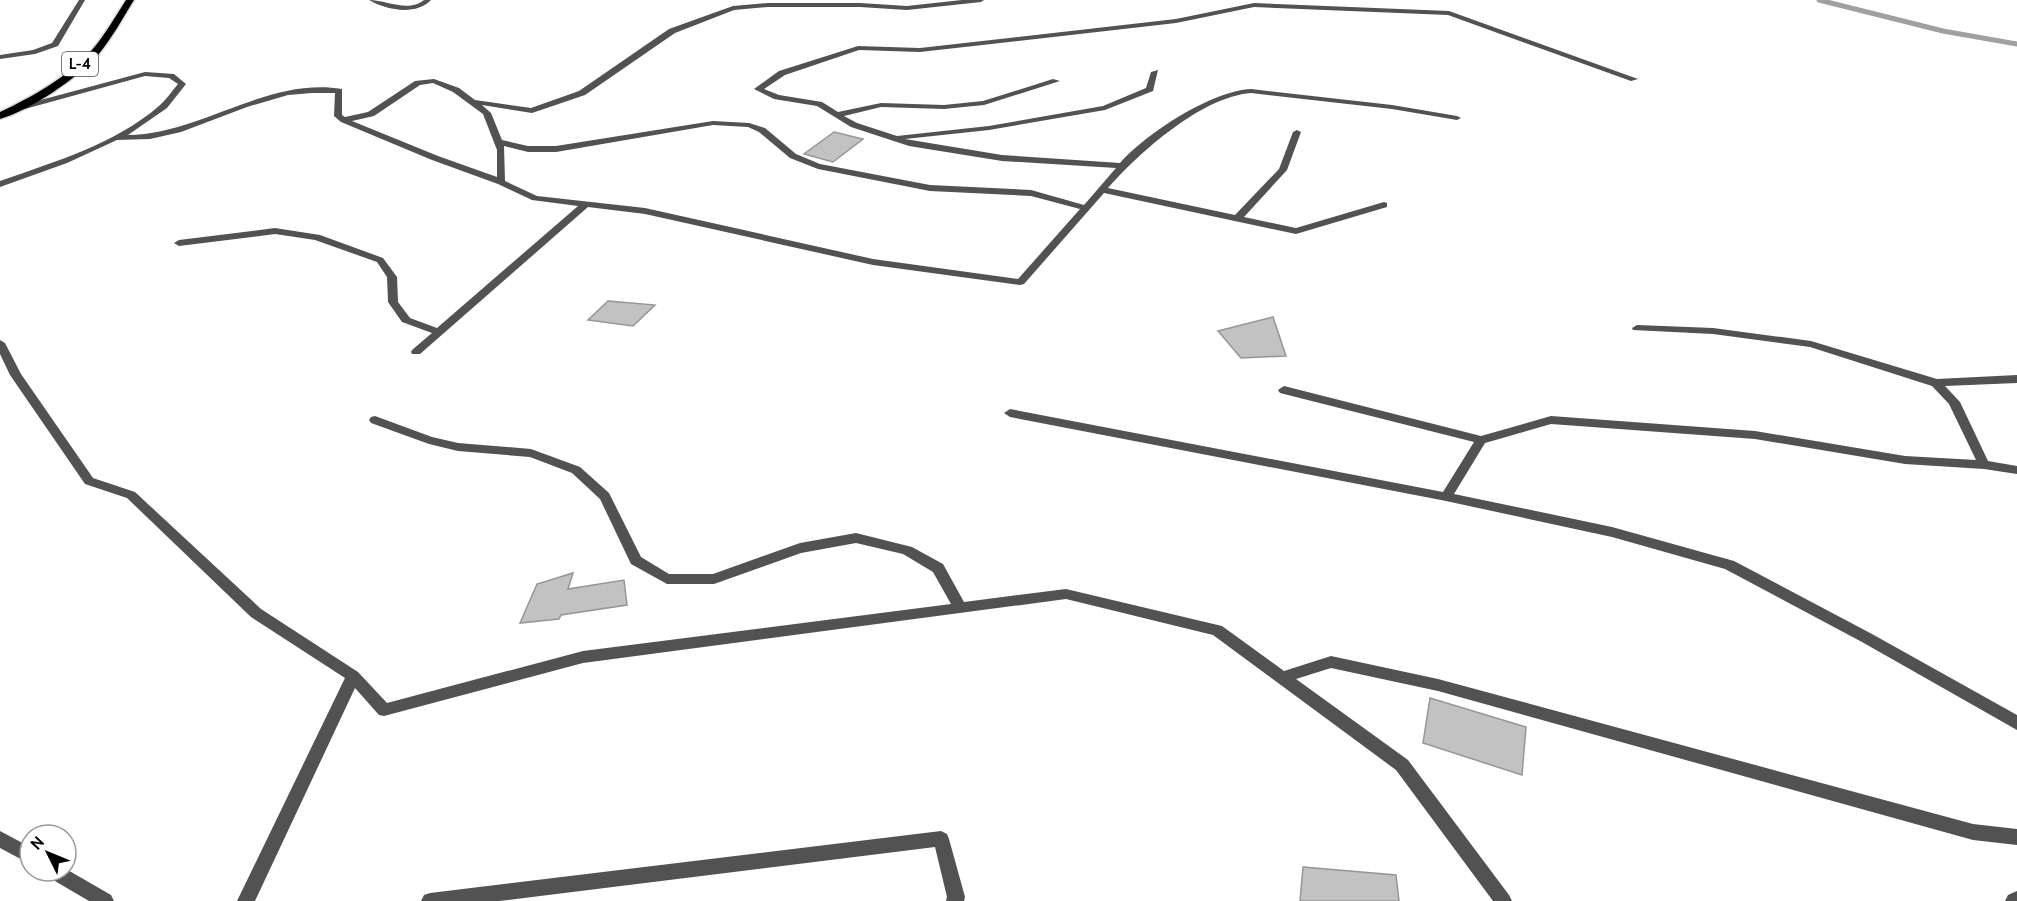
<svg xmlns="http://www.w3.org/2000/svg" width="2017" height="901" viewBox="0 0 2017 901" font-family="Cabin,sans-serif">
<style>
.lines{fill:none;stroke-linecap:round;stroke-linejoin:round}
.stream{stroke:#a0a0a0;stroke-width:5}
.building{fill:#c2c2c2;stroke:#969696;stroke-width:1.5}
.primary-casing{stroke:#dbdbdb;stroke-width:3}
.minor{fill:#525252;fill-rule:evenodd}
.primary{fill:#000;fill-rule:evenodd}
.labels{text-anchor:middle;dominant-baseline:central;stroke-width:6;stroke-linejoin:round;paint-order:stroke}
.shield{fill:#fff;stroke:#4c4c4c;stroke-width:1.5}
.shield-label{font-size:15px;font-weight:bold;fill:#000}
</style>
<rect width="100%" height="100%" fill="#fff"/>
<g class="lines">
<path class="stream" d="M1819,0l124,31 74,13"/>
</g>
<g class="building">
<path d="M834,132l29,7 -30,23 -29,-8z"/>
<path d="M608,301l47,4 -22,21 -45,-6z"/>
<path d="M1273,317l13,39 -45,2 -23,-27z"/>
<path d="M573,573l-5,16 56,-9 3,25 -66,10 -2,4 -39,4 17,-39z"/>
<path d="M1430,698l96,29 -4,48 -99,-32z"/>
<path d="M1303,867l93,8 3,26h-99z"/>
</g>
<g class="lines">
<g class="primary-casing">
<path id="primary" d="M126,0h8c-11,18 -22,38 -36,55 -22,24 -67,55 -98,64v-7c32,-15 68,-35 92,-62 13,-15 23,-33 34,-50z"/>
</g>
<g class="minor">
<path d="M79,0h6l-27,46 -23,8 -35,5v-4l33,-5 19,-7z"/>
<path d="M369,0c18,0 39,13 55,0h7c-15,16 -45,10 -62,0z"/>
<path d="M962,0h22l-3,2 -74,8 -47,-3h-92l-34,3 -59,23 -90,62 -53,18 -50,-8 9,8 11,27 26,6h28l157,-25 36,2 16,5 31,26 24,10 110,21 101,5 53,15 32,-37 -114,-7 -93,-15 -58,-19 -34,-21 -43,-7 -20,-10 25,-18 79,-25 62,2 256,-29 78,-16 195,8 189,68 -7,2 -183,-66 -194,-8 -78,16 -256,29 -61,-2 -74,25 -21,14 15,6 43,7 16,10 43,-9 63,2 39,-4 70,-22 7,2 -76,24 -40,4 -63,-2 -37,9 13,7 40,13 92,-10 114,-20 43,-18 5,-16 7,-2 -5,21 -48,19 -116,20 -84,9 97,16 118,8c27,-30 91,-72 131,-74l141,16 65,11 4,2 -4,2 -65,-11 -141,-16c-50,4 -112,60 -143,95l127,27 44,-46 14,-37 4,-2 4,2 -14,38 -43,47 52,11 88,-26 3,1v4l-91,27 -192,-41 -80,91 -4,1 -147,-20 -228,-51 -57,-7 -168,147h-8l-1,-2 1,-2 20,-17 -30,-11 -14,-20 -1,-25 -10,-15 -62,-22 -40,-6 -96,12 -5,-3 5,-3 96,-12 45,7 63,23 14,19 1,25 12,16 27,10 141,-122 -46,-6 -34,-16 -66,-24 -91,-38 -7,-6 1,-23h-23l-24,2 -41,12 -66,25 -31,7 -33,1 -50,23 -67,24v-6c54,-19 115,-37 159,-75 7,-6 13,-15 19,-22l-9,-6 -24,-2 -131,36h-3v-4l134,-36 29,2 12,10 -19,24 -39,27c74,-1 138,-58 214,-46v26l3,2 23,-5 47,-31 19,-2 25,9 16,12 56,8 48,-17 90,-62 64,-23 35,-3h92l47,3zM433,83l20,9 30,22 14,36v27l-59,-21 -86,-35 22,-5 46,-31zM713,125l35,2 11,5 31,26 28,11 112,22 101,5 49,13 -62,70 -145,-20 -228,-51 -108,-12 -32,-15 -1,-35 24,6h28z"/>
<path d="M1637,325l76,3 98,13 126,38 80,-4v8l-72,3 15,16 28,59 29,5v8l-33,-5 -79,-5 -150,-25 -204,-15 -66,19 -31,51 158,33 122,34 138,73 145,81v15l-155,-88 -137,-73 -113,-32 -166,-36 -436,-84 -6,-4 6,-4 433,83 31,-50 -194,-49 -2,-3 6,-4 197,50 70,-20 204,15 150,25 71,4 -27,-56 -17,-18 -122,-39 -97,-13 -80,-4 -1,-2z"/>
<path d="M0,340l5,3 16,31 72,104 42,14 126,117 97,63 29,31 196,-52 368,-47 -18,-32 -30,-18 -47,-11 -55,10 -87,31h-47l-36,-20 -31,-65 -28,-26 -42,-16 -72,-6 -29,-7 -58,-21 -2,-3 2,-3 4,-1 57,21 26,6 73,6 49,18 29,26 32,64 28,17h44l87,-31 56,-10 56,14 31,17 21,38 102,-13 156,37 62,45 47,-15 107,23 535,145 44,5v16l-44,-5 -535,-149 -107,-23 -35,11 112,81 101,135 3,6h-19l-97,-131 -183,-135 -147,-36 -483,64 -199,53 -5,-1 -24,-27 -100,213h-18l108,-223 -94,-61 -124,-119 -42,-14 -75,-109 -10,-21z"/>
<path d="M0,831l30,16v17l-30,-16z"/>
<path d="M941,831l6,3 2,5 16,58 -1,4h-18l1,-4 -12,-50 -436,54h-78l3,-6 6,-2z"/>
<path d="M66,869l45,26 3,6h-25l-41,-24 -2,-6h20z"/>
<path d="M2017,891v10h-12l3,-6z"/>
</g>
<use href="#primary" class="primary"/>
</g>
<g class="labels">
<rect class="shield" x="62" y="52" width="36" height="24" rx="4.5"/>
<g class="shield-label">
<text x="80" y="64">L-4</text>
</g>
</g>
<g transform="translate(48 853) rotate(313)"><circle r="28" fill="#ffffff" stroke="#999999" stroke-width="1.5"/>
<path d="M0-4.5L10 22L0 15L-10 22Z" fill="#000000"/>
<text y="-9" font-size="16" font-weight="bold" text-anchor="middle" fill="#000000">N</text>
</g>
</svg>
